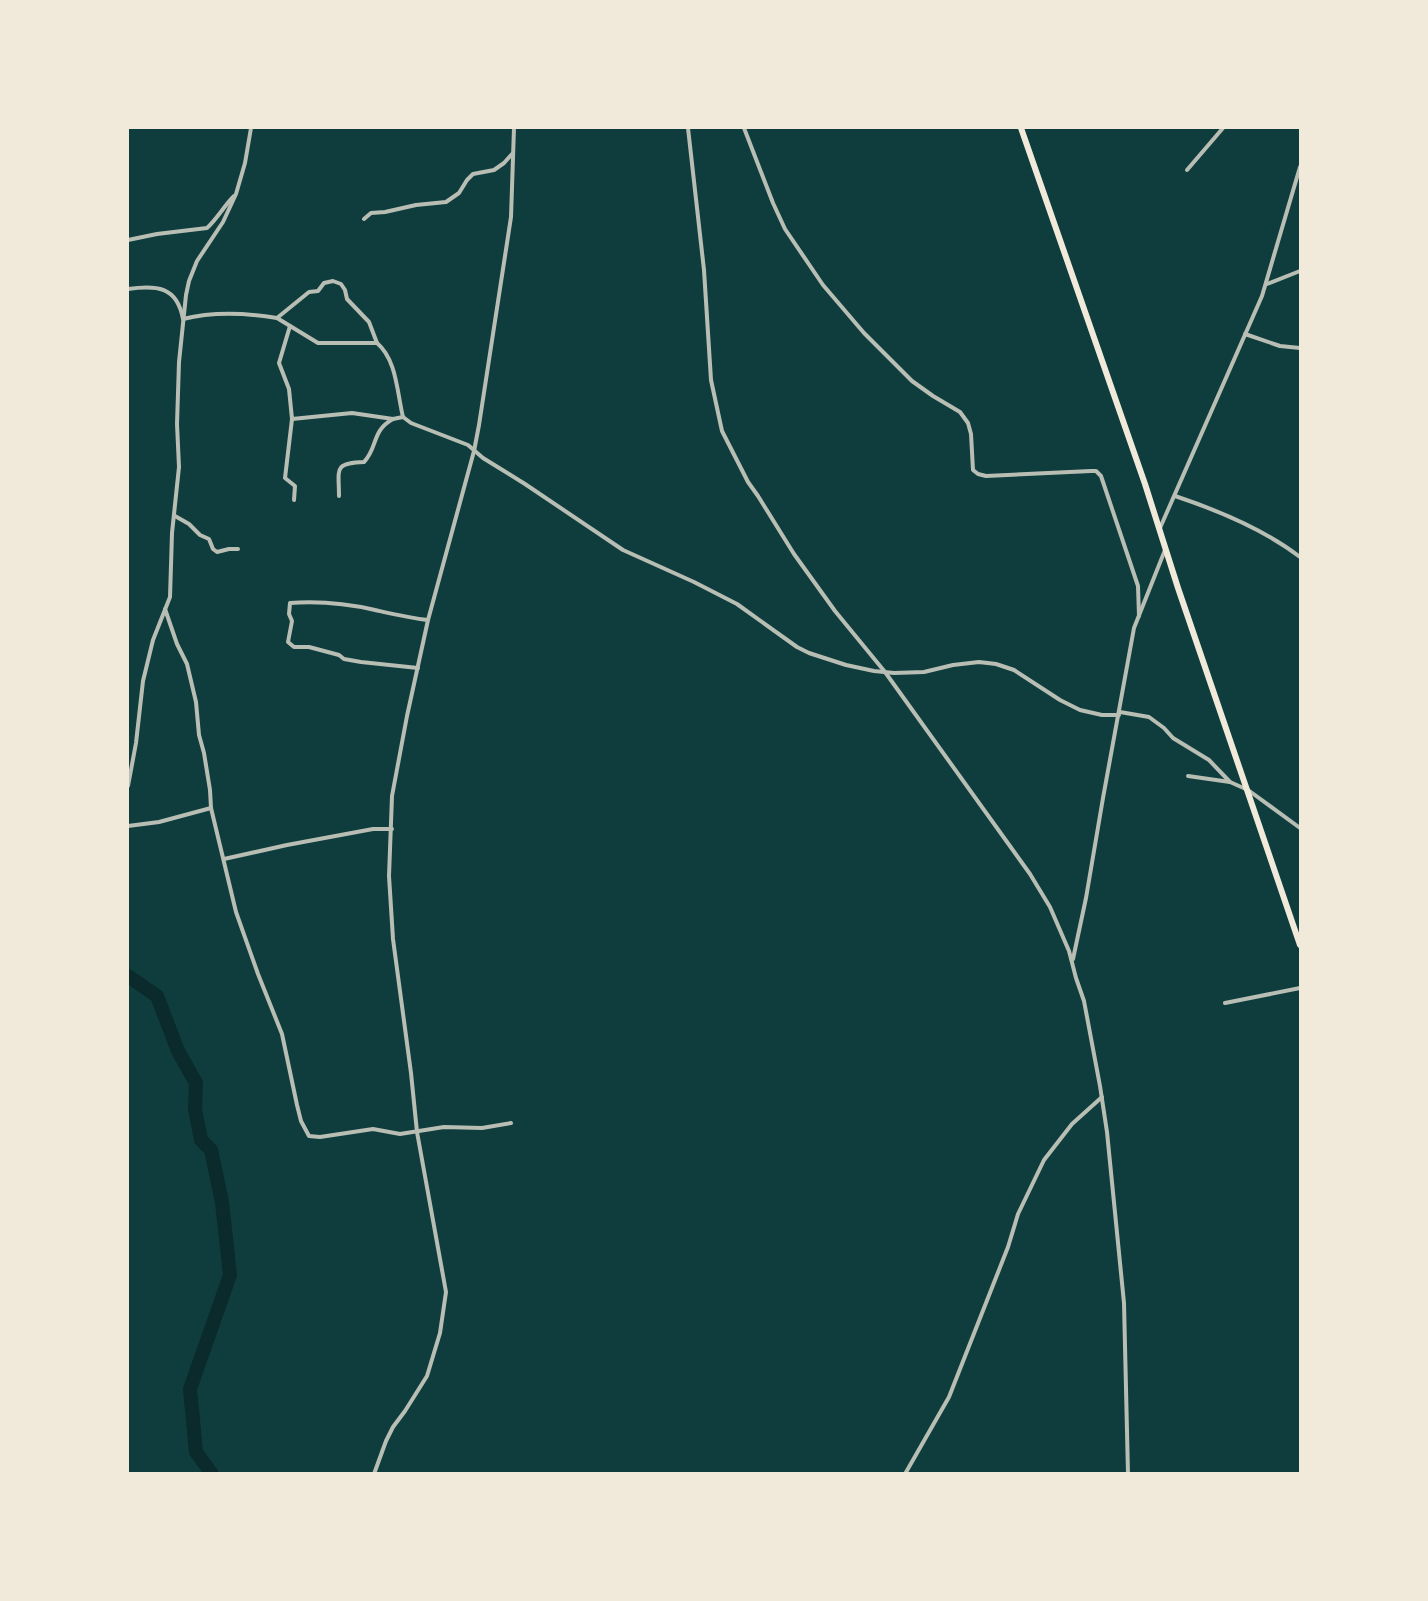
<svg xmlns="http://www.w3.org/2000/svg" width="1428" height="1601" viewBox="0 0 1428 1601" font-family="'Source Sans 3',sans-serif">
<style>
.lines{fill:none;stroke-linecap:round;stroke-linejoin:round}
.river{stroke:#0a2a2b;stroke-width:14}
.minor{stroke:#b8beb3;stroke-width:4}
.primary{stroke:#f1e9da;stroke-width:6}
</style>
<rect width="100%" height="100%" fill="#0f3d3e"/>
<g class="lines">
<path class="river" d="M128,976l29,20 21,55 18,32 -1,26 6,31 10,10 11,52 8,73 -40,114 6,63 16,22"/>
<g class="minor">
<path d="M688,128l16,142 7,110 11,51 26,51 10,14 36,58 41,57 50,61 145,202 20,33 19,44 7,27 8,23 16,85 7,46 17,171 4,171"/>
<path d="M744,128l29,75 12,26 38,56 41,48 48,48 21,15 27,16 8,11 3,11 2,36 5,4 8,2 105,-5h5l5,5 37,110 1,30"/>
<path d="M1187,170l36,-42"/>
<path d="M364,219l7,-6 14,-1 31,-7 30,-3 13,-9 8,-13 6,-6 21,-4 10,-7 9,-10"/>
<path d="M128,240l29,-6 50,-6c10,-9 17,-22 27,-32"/>
<path d="M1267,284l33,-13"/>
<path d="M128,289c28,-4 49,-3 55,30 32,-8 63,-6 94,-1l41,25h59c20,17 20,50 26,74l8,6 57,22 15,13 42,26 98,66 71,32 43,22 60,43 12,6 37,12 28,6 20,2 30,-1 29,-7 26,-3 17,2 18,6 46,30 20,10 22,5h17"/>
<path d="M277,318l32,-26 9,-1 6,-8 9,-2 8,3 4,6 2,9 22,23 8,21"/>
<path d="M290,326l-11,37 10,26 3,30 60,-6 41,6 10,-2"/>
<path d="M1245,334l35,12 20,2"/>
<path d="M292,419l-7,59 10,8 -1,14"/>
<path d="M339,496c0,-27 -6,-33 25,-34 14,-14 7,-31 29,-43"/>
<path d="M1175,496c42,14 90,34 125,61"/>
<path d="M175,516l14,8 11,11 9,4 4,10 4,3 12,-3h9"/>
<path d="M1160,528l102,-232 38,-129"/>
<path d="M165,609l12,35 10,20 9,38 3,33 5,18 6,37 1,18 25,104 22,62 24,60 15,71 4,16 8,15 11,1 53,-8 27,5 44,-7 38,1 29,-5"/>
<path d="M418,668l-57,-6 -17,-3 -5,-4 -30,-8h-15l-6,-5 4,-21 -3,-7 1,-11c27,-2 59,1 85,7 18,4 35,8 53,10"/>
<path d="M1120,712l29,5 15,11 9,10 36,22 21,22 18,8 52,38"/>
<path d="M1188,776l42,6"/>
<path d="M128,786l8,-43 7,-62 10,-41 17,-43 2,-64 7,-66 -2,-43 2,-62 7,-67 3,-14 8,-20 26,-39 13,-28 9,-31 6,-35"/>
<path d="M128,826l31,-4 52,-14"/>
<path d="M224,859l63,-14 86,-16h19"/>
<path d="M1073,959l13,-61 17,-100 31,-170 31,-78"/>
<path d="M1225,1003l75,-15"/>
<path d="M374,1474l12,-33 7,-14 12,-16 22,-35 13,-43 6,-41 -29,-160 -6,-59 -18,-134 -4,-63 3,-80 15,-80 21,-96 46,-169 5,-26 32,-208 3,-89"/>
<path d="M905,1474l44,-77 59,-150 10,-33 26,-54 28,-36 30,-27"/>
</g>
<path class="primary" d="M1021,128l124,356 33,104 122,357"/>
</g>
<rect width="1428" height="1601" fill="none" stroke="#f1e9da" stroke-width="258"/>
</svg>
